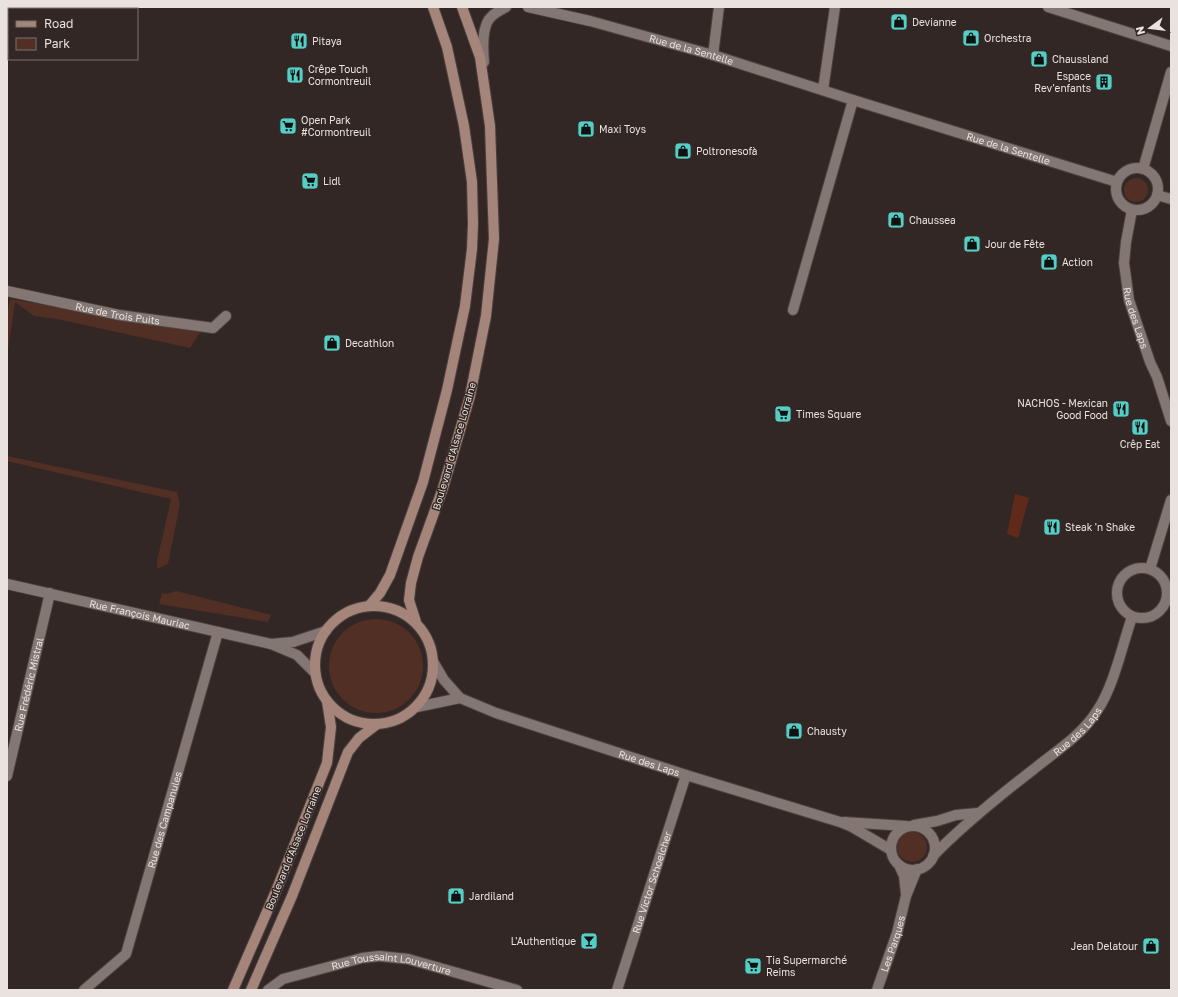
<svg xmlns="http://www.w3.org/2000/svg" width="1178" height="997" viewBox="0 0 1178 997" font-family="'Golos Text',sans-serif">
<style>
.green{fill:#512f25}
.water{fill:#602a1a}
.lines{fill:none;stroke-linecap:round;stroke-linejoin:round}
.minor-casing{stroke:#4b423f;stroke-width:12}
.secondary-casing{stroke:#4b423f;stroke-width:12}
.minor{stroke:#847773;stroke-width:10}
.secondary{stroke:#a5847a;stroke-width:10}
.labels{text-anchor:middle;dominant-baseline:central;stroke-width:3;stroke-linejoin:round;paint-order:stroke}
.poi-label{font-size:10px;fill:#e9e2df;stroke:#322724;text-anchor:start}
.street-label{font-size:10px;fill:#e9e2df;stroke:#322724}
</style>
<rect width="100%" height="100%" fill="#322724"/>
<g class="green">
<circle cx="1136" cy="190" r="12"/>
<path d="M10,299l191,32 -11,17 -133,-29 -23,-3 -19,-14 -8,55v-41z"/>
<path d="M7,456l170,36 3,12 -12,60 -11,5v-8l14,-62 -164,-38z"/>
<path d="M176,591l95,24 -3,7 -109,-18 3,-11 5,1z"/>
<circle cx="376" cy="666" r="47"/>
<circle cx="912" cy="847" r="15"/>
</g>
<path class="water" d="M1015,494l14,4 -11,40 -11,-4z"/>
<g class="lines">
<g class="minor-casing">
<g id="minor">
<path id="s1" d="M528,7l62,14 123,34 140,45 264,82"/>
<path d="M1048,7l123,39"/>
<path d="M713,55l6,-48"/>
<path d="M484,62c-1,-12 -3,-37 8,-46 4,-4 9,-6 14,-9"/>
<path d="M823,90l12,-83"/>
<circle cx="1137" cy="189" r="21"/>
<path d="M1143,169l28,-97"/>
<path d="M1157,195l14,4"/>
<path id="s2" d="M1132,210l-6,32 -2,21 5,37 21,62 7,15 14,44"/>
<path id="s3" d="M7,291l112,24 94,13 13,-12"/>
<path d="M793,310l60,-210"/>
<circle cx="1142" cy="593" r="25"/>
<path d="M1150,569l21,-69"/>
<path id="s4" d="M7,584l264,60 26,11 18,18"/>
<path d="M271,644l22,-2 33,-11"/>
<path id="s5" d="M434,663l10,17 16,18 36,15 190,62 154,47 12,5 39,23"/>
<path d="M417,707l43,-9"/>
<path id="s6" d="M7,776l43,-183"/>
<path d="M844,822l62,4"/>
<path d="M914,825l23,-4 19,-6 22,-2"/>
<circle cx="913" cy="848" r="22"/>
<path id="s7" d="M933,856c31,-32 66,-60 101,-87 22,-18 48,-34 63,-58 17,-25 25,-65 35,-94"/>
<path d="M899,865l5,11 2,18"/>
<path id="s8" d="M84,990l42,-36 92,-322"/>
<path id="s9" d="M268,990l15,-11 79,-21 17,-2 29,3 109,31"/>
<path id="s10" d="M617,990l69,-215"/>
<path id="s11" d="M877,990l20,-57 9,-37 11,-27"/>
</g>
</g>
<g class="secondary-casing">
<g id="secondary">
<circle cx="374" cy="665" r="59"/>
<path d="M369,606l11,-13 10,-18 33,-93 24,-92 18,-84 7,-57 1,-25 -1,-42 -8,-56 -17,-79 -14,-40"/>
<path d="M416,622l-7,-22 2,-17 7,-26 25,-69 27,-92 16,-80 8,-77 -4,-113 -10,-69 -18,-50"/>
<path d="M233,990l43,-99 51,-128 4,-36 -4,-26"/>
<path d="M251,990l41,-94 56,-144 11,-14 17,-13"/>
</g>
</g>
<use href="#minor" class="minor"/>
<use href="#secondary" class="secondary"/>
</g>
<defs>
<g id="shop-square" transform="scale(0.9)"><rect x="-9" y="-9" width="18" height="18" rx="4" fill="#55cec5" stroke="#322724"/><path d="M-5-2.5h2.3a2.7 3.5 0 0 1 5.4 0H5L5.5 6h-11ZM-1.5-2.5h3a1.5 2.3 0 0 0-3 0Z" fill="#111"/></g>
<g id="restaurant-square" transform="scale(0.9)"><rect x="-9" y="-9" width="18" height="18" rx="4" fill="#55cec5" stroke="#322724"/><path d="M-5-6h1v4h1v-4h1v4h1v-4h1v5L-1.5 .5V6h-2V.5L-5-1ZM5-6V6H3V1.5H1.5Q1.5-4 5-6Z" fill="#111"/></g>
<g id="building-square" transform="scale(0.9)"><rect x="-9" y="-9" width="18" height="18" rx="4" fill="#55cec5" stroke="#322724"/><path d="M-4-6H4V6H1V3H-1V6H-4ZM-2.5-4.3h1.7v1.8h-1.7ZM.8-4.3h1.7v1.8H.8ZM-2.5-1h1.7V.8h-1.7ZM.8-1h1.7V.8H.8Z" fill="#111"/></g>
<g id="supermarket-square" transform="scale(0.9)"><rect x="-9" y="-9" width="18" height="18" rx="4" fill="#55cec5" stroke="#322724"/><path d="M-6-5.5h2.5l.6 2H6L4.5 2H-2.5L-4.4-4H-6ZM-1.5 3.2a1.3 1.3 0 1 0 .1 0ZM3 3.2a1.3 1.3 0 1 0 .1 0Z" fill="#111"/></g>
<g id="bar-square" transform="scale(0.9)"><rect x="-9" y="-9" width="18" height="18" rx="4" fill="#55cec5" stroke="#322724"/><path d="M-6-5H6L.8 .8V4.5H3.5V6h-7V4.5H-.8V.8Z" fill="#111"/></g>
</defs>
<g fill-rule="evenodd">
<use href="#shop-square" x="899" y="22"/>
<use href="#shop-square" x="971" y="38"/>
<use href="#restaurant-square" x="299" y="41"/>
<use href="#shop-square" x="1039" y="59"/>
<use href="#restaurant-square" x="295" y="75"/>
<use href="#building-square" x="1104" y="82"/>
<use href="#supermarket-square" x="288" y="126"/>
<use href="#shop-square" x="586" y="129"/>
<use href="#shop-square" x="683" y="151"/>
<use href="#supermarket-square" x="310" y="181"/>
<use href="#shop-square" x="896" y="220"/>
<use href="#shop-square" x="972" y="244"/>
<use href="#shop-square" x="1049" y="262"/>
<use href="#shop-square" x="332" y="343"/>
<use href="#restaurant-square" x="1121" y="409"/>
<use href="#supermarket-square" x="783" y="414"/>
<use href="#restaurant-square" x="1140" y="427"/>
<use href="#restaurant-square" x="1052" y="527"/>
<use href="#shop-square" x="794" y="731"/>
<use href="#shop-square" x="456" y="896"/>
<use href="#bar-square" x="589" y="941"/>
<use href="#shop-square" x="1151" y="946"/>
<use href="#supermarket-square" x="753" y="966"/>
</g>
<g class="labels">
<g class="poi-label">
<text x="912" y="22">Devianne</text>
<text x="984" y="38">Orchestra</text>
<text x="312" y="41">Pitaya</text>
<text x="1052" y="59">Chaussland</text>
<text x="308" y="69">Crêpe Touch<tspan x="308" dy="12">Cormontreuil</tspan></text>
<text x="1091" y="76" text-anchor="end">Espace<tspan x="1091" dy="12">Rev'enfants</tspan></text>
<text x="301" y="120">Open Park<tspan x="301" dy="12">#Cormontreuil</tspan></text>
<text x="599" y="129">Maxi Toys</text>
<text x="696" y="151">Poltronesofà</text>
<text x="323" y="181">Lidl</text>
<text x="909" y="220">Chaussea</text>
<text x="985" y="244">Jour de Fête</text>
<text x="1062" y="262">Action</text>
<text x="345" y="343">Decathlon</text>
<text x="1108" y="403" text-anchor="end">NACHOS - Mexican<tspan x="1108" dy="12">Good Food</tspan></text>
<text x="796" y="414">Times Square</text>
<text x="1140" y="444" text-anchor="middle">Crêp Eat</text>
<text x="1065" y="527">Steak 'n Shake</text>
<text x="807" y="731">Chausty</text>
<text x="469" y="896">Jardiland</text>
<text x="576" y="941" text-anchor="end">L'Authentique</text>
<text x="1138" y="946" text-anchor="end">Jean Delatour</text>
<text x="766" y="960">Tia Supermarché<tspan x="766" dy="12">Reims</tspan></text>
</g>
<g class="street-label">
<text stroke="none"><textPath href="#s1" startOffset="169">Rue de la Sentelle</textPath></text>
<text stroke="none"><textPath href="#s1" startOffset="501">Rue de la Sentelle</textPath></text>
<text stroke="none"><textPath href="#s3" startOffset="113">Rue de Trois Puits</textPath></text>
<text stroke="none"><textPath href="#s2" startOffset="110">Rue des Laps</textPath></text>
<text transform="translate(454 446) rotate(-74)">Boulevard d'Alsace Lorraine</text>
<text stroke="none"><textPath href="#s4" startOffset="136">Rue François Mauriac</textPath></text>
<text stroke="none"><textPath href="#s6" startOffset="94">Rue Frédéric Mistral</textPath></text>
<text stroke="none"><textPath href="#s7" startOffset="191">Rue des Laps</textPath></text>
<text stroke="none"><textPath href="#s5" startOffset="244">Rue des Laps</textPath></text>
<text stroke="none"><textPath href="#s8" startOffset="195">Rue des Campanules</textPath></text>
<text transform="translate(293 848) rotate(-68)">Boulevard d'Alsace Lorraine</text>
<text stroke="none"><textPath href="#s10" startOffset="113">Rue Victor Schoelcher</textPath></text>
<text stroke="none"><textPath href="#s11" startOffset="49">Les Parques</textPath></text>
<text stroke="none"><textPath href="#s9" startOffset="130">Rue Toussaint Louverture</textPath></text>
</g>
</g>
<rect width="1178" height="997" fill="none" stroke="#e9e2df" stroke-width="16"/>
<rect x="8" y="8" width="130" height="52" fill="#322724" stroke="#7b726f"/>
<rect x="16" y="21" width="20" height="6" fill="#a5847a" stroke="#7b726f"/>
<text x="44" y="28" font-size="12" fill="#e9e2df">Road</text>
<rect x="16" y="38" width="20" height="12" fill="#512f25" stroke="#7b726f"/>
<text x="44" y="48" font-size="12" fill="#e9e2df">Park</text>
<g transform="translate(1150 28) rotate(255)" stroke="#322724" stroke-width="3" paint-order="stroke">
<path d="M0-3L7 15L0 10L-7 15Z" fill="#e9e2df"/>
<text y="-6" font-size="11" font-weight="bold" text-anchor="middle" fill="#e9e2df">N</text>
</g>
</svg>
